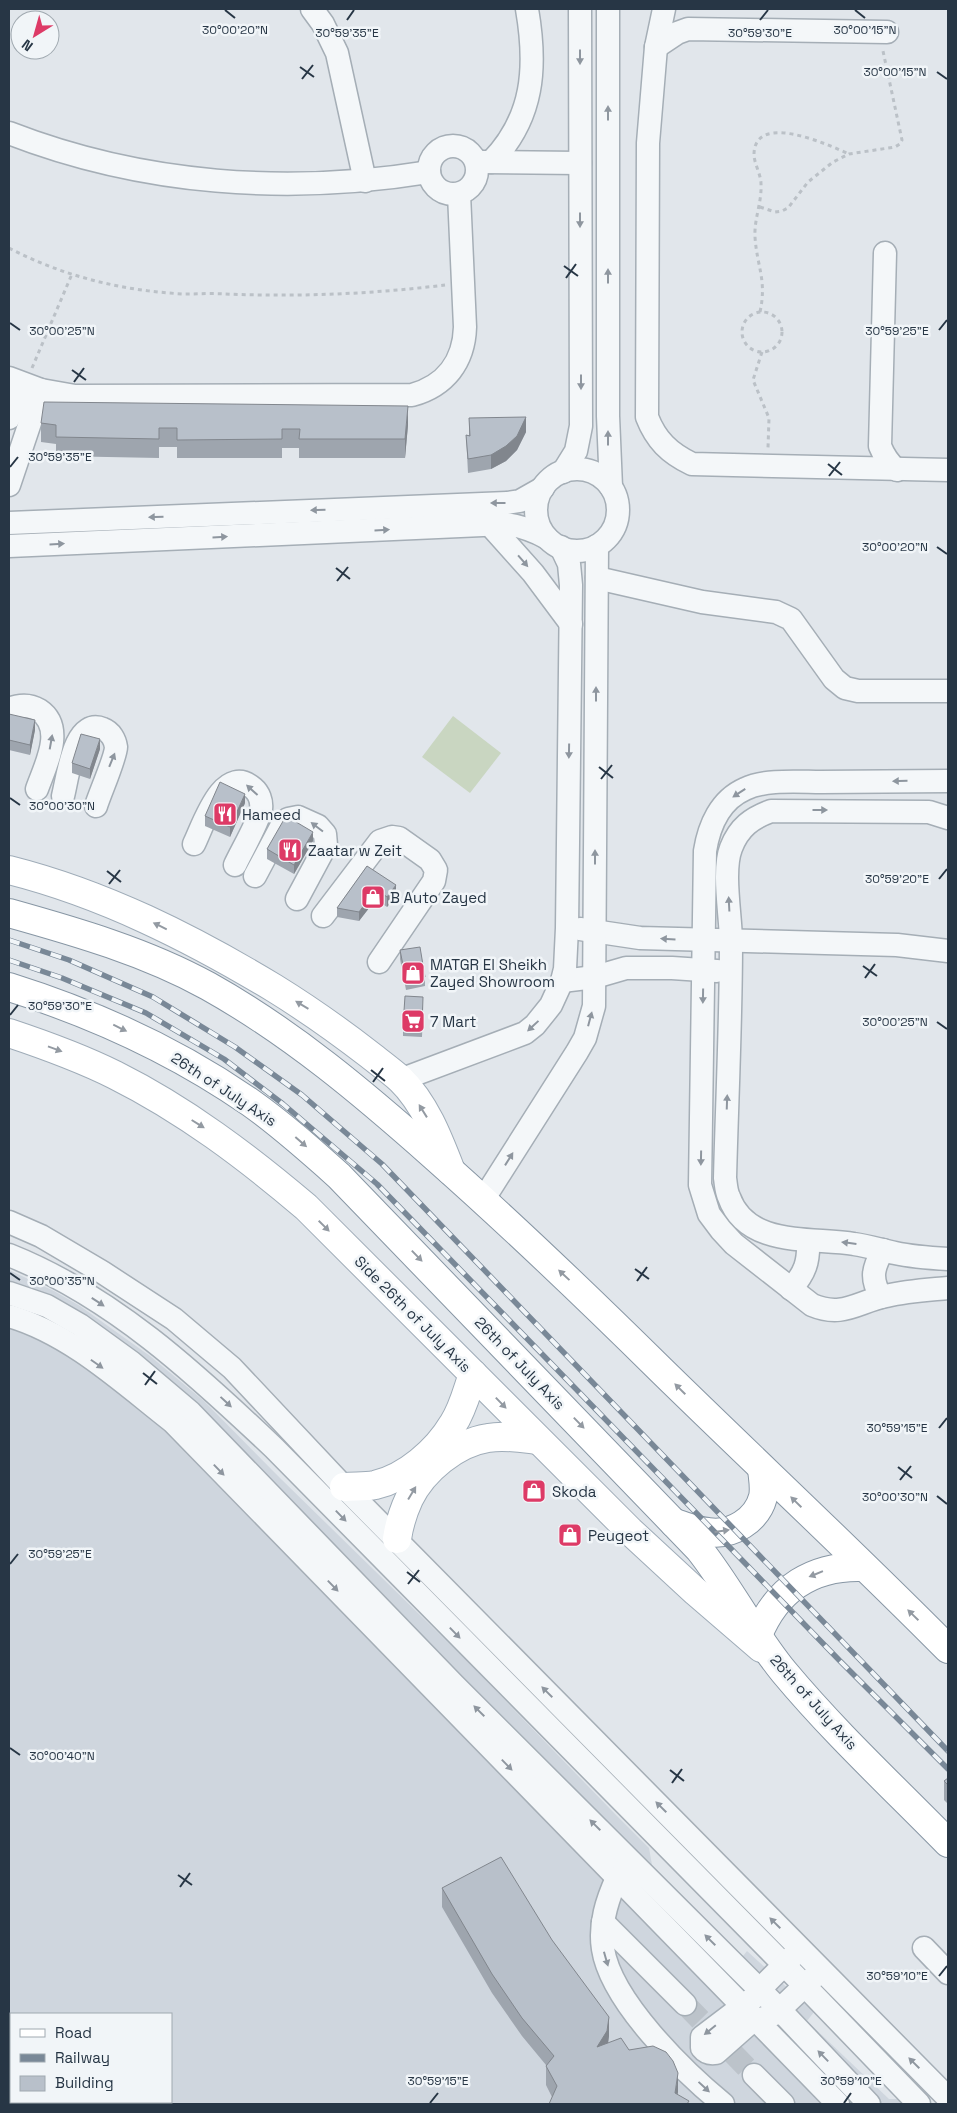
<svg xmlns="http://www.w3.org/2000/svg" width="957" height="2113" viewBox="0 0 957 2113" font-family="'Space Grotesk',sans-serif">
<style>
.built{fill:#cfd6de;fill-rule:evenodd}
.green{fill:#c9d6c1}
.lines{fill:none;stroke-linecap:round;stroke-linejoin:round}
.minor-tunnel{stroke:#bcc3ca;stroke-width:22;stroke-dasharray:22 11;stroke-linecap:butt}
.minor-casing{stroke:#a5aeb6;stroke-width:25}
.major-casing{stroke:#9facb8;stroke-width:30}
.highway-casing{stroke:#8796a4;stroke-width:30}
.path{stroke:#bbc1c7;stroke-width:3;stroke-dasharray:4 4;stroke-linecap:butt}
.minor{stroke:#f4f7f9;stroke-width:22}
.major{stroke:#fff;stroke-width:28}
.highway{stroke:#fff;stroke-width:28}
.rail-casing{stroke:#798897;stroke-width:5.5}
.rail{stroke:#f1f5f8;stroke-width:4;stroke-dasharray:11;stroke-linecap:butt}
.wall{fill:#9ea5ae}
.shaded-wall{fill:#81868d}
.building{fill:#b8c0ca;stroke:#81868d}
.oneway{fill:#8e969f}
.oneway2{fill:#939aa2}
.ticks{fill:none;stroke:#273645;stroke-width:2}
.labels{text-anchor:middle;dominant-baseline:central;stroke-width:5;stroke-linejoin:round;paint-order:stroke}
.poi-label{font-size:15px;fill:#273645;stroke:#f1f5f8;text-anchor:start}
.street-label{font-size:15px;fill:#273645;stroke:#f1f5f8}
.ticks-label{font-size:12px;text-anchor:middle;fill:#273645;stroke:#f1f5f8;stroke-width:5;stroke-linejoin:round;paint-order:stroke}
</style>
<rect width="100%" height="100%" fill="#e1e6eb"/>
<path class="built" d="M9,1270l45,21 26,15 70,50 54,45 76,77 186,182 150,155 33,33 3,17 91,91 4,-5 67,61 -7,9 82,78h9l6,5h-895zM11,2014h160v88h-160z"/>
<path class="green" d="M453,716l48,37 -31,40 -48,-36z"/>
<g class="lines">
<path class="minor-tunnel" d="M685,2004l69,71"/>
<g class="minor-casing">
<g id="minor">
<path d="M312,9l11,15 14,29 28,128"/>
<path d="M608,9v407l3,71"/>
<path d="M664,9l-8,38 -8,96 -1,274c9,23 22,36 45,47l256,6"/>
<path d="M656,47l21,-14 11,-4 199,3"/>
<path d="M9,133c134,52 279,62 420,39"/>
<circle cx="453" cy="170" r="24"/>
<path d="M482,162l98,1"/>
<path d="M491,162c43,-44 46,-95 36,-153"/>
<path d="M885,253l-5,193c4,10 8,17 17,24"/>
<path d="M9,378l32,12 34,6 337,-1c33,-9 52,-33 53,-68l-6,-133"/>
<path d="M9,418l13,-34"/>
<circle cx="577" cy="510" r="41"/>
<path d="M563,472l13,-21 5,-25 -1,-417"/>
<path d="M9,485l32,-95"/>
<path d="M9,523l498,-20 13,-2 23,-13"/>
<path d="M490,525l43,48 38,51"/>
<path d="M9,546l496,-22c16,2 28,6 42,14"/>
<path d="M597,578l105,24 74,10 15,7 43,60 11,9 13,3h90"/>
<path d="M9,709c10,-4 20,-5 30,1 27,18 6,56 -2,79"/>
<path d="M948,781c-42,0 -84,1 -127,1 -22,0 -56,-3 -76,7 -25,11 -36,37 -40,62l-5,334 9,29 12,16 13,14 78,61c31,13 45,-3 74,-9 21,-5 41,-6 62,-8"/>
<path d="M63,796c5,-19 11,-79 40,-67 8,3 12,11 13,18 0,10 -16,46 -20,59"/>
<path d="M948,818l-19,-6 -158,-1c-19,7 -32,16 -40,37 -9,23 0,69 0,94 0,79 -4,158 -6,236 1,6 1,13 4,19 18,51 83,40 125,47 14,2 27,6 41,9 18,4 35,5 53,6"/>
<path d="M194,844c9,-18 29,-82 59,-56 6,5 9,13 8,21 -3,14 -19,41 -26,56"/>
<path d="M255,876l26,-49 7,-8 10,-2 20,9 7,8 1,11 -29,54"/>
<path d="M323,916l57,-75 12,-4 7,1 31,22 6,10 -2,11 -55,81"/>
<path d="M580,929l60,9 257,7 51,6"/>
<path d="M562,981l33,-4 31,-9h46l45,3"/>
<path d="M400,1080l125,-47 10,-8 16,-20 11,-24 3,-12 2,-41 4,-343 -2,-21 -8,-17"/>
<path d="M483,1200l94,-148 8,-14 9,-32 3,-460"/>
<path d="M9,1222l32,14 61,36 72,47 58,49 112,119 604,611"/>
<path d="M9,1255c103,41 186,118 265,193l531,538 114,118"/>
<path d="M791,1289c14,-16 18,-27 17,-48"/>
<path d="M9,1293l38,13 33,19 51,37 59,50 264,273 326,325 89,94"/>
<path d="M881,1297c-11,-19 -8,-29 2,-47"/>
<path d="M9,1316c62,18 114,67 164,106l665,682"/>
<path d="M617,1878c-10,22 -18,46 -14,71 8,52 80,122 120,155"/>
<path d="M603,1922l82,82"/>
<path d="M924,1948l24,25"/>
<path d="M795,1954l-27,27 -12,15 -54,41v11c4,5 8,6 14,5l34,-30 25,-9 41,-39"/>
<path d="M754,2075l29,29"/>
</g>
</g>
<g class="major-casing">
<g id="major">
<path d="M9,870c95,24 182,68 265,118 34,21 65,43 96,67 10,8 21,16 30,24 25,24 39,61 51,92"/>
<path d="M9,1033c36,12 72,25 106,42 70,35 132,82 191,132l324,324 66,61 65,56"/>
<path d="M344,1487c10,-1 21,0 31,-2 31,-7 62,-34 78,-61 10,-15 14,-33 20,-50"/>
<path d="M397,1539c2,-14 6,-27 12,-40 14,-29 47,-56 79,-61 16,-3 33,0 49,2"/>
</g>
</g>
<g class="highway-casing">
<g id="highway">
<path d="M9,913c68,19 137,39 199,73 84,47 156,108 227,171 78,69 152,140 226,213 95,93 193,184 287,279"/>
<path d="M9,987c86,27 167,64 242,116 31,22 59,47 88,73l360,373c31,39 53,84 85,123 50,60 109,115 164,171"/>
<path d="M674,1523c11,3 23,8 34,9 24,4 49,-12 55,-35 2,-9 0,-18 -1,-28"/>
<path d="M758,1635c19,-47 55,-70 106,-68"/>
</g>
</g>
<g class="path">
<path d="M760,207l15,5 7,-1 6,-3 20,-26 25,-20 16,-8 46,-7 5,-3 2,-4 -19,-89"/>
<path d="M9,248c53,28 114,43 175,46 14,0 28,-1 41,0 74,3 147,0 220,-9"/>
<path d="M760,312c7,-32 -3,-45 -5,-75 -1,-18 7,-35 6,-53 0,-10 -7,-20 -7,-30 1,-43 75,-9 95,0"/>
<circle cx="762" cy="332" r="20"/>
<path d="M762,352l-9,28 16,38 -1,30"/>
<path d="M32,368l40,-94"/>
</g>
<use href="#minor" class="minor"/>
<use href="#major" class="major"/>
<use href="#highway" class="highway"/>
<g class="rail-casing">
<g id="rail">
<path d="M9,940l60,20 84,37 82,50 67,48 80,69 566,587"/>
<path d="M9,960l53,18 84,35 78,46 59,45 94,80 463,477 108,108"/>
</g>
</g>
<use href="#rail" class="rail"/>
</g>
<g class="wall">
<path d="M469,418l57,14 -9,18 -11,11 -15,8 -23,4 -2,-38 3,1z"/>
<path d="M41,423l367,2 -3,33h-106v-10h-17v10h-105v-11h-18v11l-103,-2v-12l-15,-2z"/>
<path d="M9,714l26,16 -5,25 -21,-5z"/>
<path d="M100,749l-10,30 -18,-6v-10z"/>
<path d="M245,803l-15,34 -25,-11v-10z"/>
<path d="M313,841l-19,33 -27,-15v-10z"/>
<path d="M367,866l29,29 -9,12 -11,-8 -17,22 -22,-4v-9z"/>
<path d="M400,950l25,27v9l-19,4 -6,-31z"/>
<path d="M423,1007l-1,30 -19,-1v-10z"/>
<path d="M948,1778v26l-4,-4v-19z"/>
<path d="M442,1888l167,148 -1,7 21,7 49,42 -1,3 12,9 -137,-7 -6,-12v-20l-24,-29 -30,-43 -50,-86z"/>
</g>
<g class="shaded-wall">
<path d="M408,406v19l-3,33v-19z"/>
<path d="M526,417v15l-9,18 -11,11 -15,8v-14z"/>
<path d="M35,720v10l-5,25v-10z"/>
<path d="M100,739v10l-10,30v-10z"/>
<path d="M245,794v9l-15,34v-10z"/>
<path d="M313,832v9l-19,33v-9z"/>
<path d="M396,885v10l-9,12v-10z"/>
<path d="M376,889v10l-17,22v-9z"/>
<path d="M609,2017v19l-2,14 -10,-3z"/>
<path d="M678,2073v19l-2,12 -1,-11z"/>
</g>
<g class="building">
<path d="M44,402l364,4 -3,33h-106l1,-10h-18v10l-105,1v-12h-18v11l-103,-2v-12l-15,-2z"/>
<path d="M526,417l-9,19 -11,10 -15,9 -23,4 -2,-24 4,1 -1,-18z"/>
<path d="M9,714l26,6 -5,25 -21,-5z"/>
<path d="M81,734l19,5 -10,30 -18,-6z"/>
<path d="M220,782l25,12 -15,33 -25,-11z"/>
<path d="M286,816l27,16 -19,33 -27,-16z"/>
<path d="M367,866l29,19 -9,12 -11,-8 -17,23 -22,-4z"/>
<path d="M420,947l5,30 -19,3 -6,-30z"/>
<path d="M405,996l18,1 -1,30 -19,-1z"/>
<path d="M948,1778v7l-4,-4z"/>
<path d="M501,1857l51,83 57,77 -2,14 -10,16 24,-9 8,12 24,-4 13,6 7,9 5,12 -3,20 14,8 -2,3h-138l8,-18 -11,-20 8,-10 -32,-38 -30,-44 -50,-86z"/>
</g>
<defs><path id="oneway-solid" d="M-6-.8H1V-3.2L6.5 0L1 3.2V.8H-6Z" transform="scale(1.25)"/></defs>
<g class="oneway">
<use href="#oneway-solid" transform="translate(580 57) rotate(90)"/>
<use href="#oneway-solid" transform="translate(608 113) rotate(-90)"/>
<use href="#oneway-solid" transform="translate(580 220) rotate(90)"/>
<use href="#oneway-solid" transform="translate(608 276) rotate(-90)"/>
<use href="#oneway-solid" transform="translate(581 382) rotate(90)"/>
<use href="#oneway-solid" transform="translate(608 438) rotate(-90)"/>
<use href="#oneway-solid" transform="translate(498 503) rotate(180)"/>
<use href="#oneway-solid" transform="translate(318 510) rotate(178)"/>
<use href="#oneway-solid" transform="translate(156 517) rotate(178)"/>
<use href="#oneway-solid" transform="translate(382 530) rotate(-3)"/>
<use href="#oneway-solid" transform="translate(220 537) rotate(-3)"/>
<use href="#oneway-solid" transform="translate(57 544) rotate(-3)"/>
<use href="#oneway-solid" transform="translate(523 561) rotate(49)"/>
<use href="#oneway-solid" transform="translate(596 694) rotate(-90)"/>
<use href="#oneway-solid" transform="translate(51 742) rotate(-80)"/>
<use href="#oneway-solid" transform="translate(569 751) rotate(91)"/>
<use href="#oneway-solid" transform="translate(112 760) rotate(-68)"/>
<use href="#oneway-solid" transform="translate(900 781) rotate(179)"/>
<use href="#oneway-solid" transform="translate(252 790) rotate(-138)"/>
<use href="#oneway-solid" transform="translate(739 793) rotate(147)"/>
<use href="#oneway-solid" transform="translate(820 810)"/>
<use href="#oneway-solid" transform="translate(317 827) rotate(-143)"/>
<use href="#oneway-solid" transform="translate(595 857) rotate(-90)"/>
<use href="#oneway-solid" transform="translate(729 904) rotate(-93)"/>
<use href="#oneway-solid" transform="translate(668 939) rotate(-177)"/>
<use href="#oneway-solid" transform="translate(703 996) rotate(91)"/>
<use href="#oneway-solid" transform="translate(590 1019) rotate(-75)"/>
<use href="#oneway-solid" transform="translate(533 1026) rotate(137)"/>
<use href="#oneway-solid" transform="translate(727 1102) rotate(-88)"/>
<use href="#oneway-solid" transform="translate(701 1158) rotate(91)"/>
<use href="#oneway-solid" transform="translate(509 1159) rotate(-58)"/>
<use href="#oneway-solid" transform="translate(849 1243) rotate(-173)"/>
<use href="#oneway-solid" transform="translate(98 1302) rotate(33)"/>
<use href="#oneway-solid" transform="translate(97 1364) rotate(35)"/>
<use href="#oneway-solid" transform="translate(226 1402) rotate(43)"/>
<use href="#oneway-solid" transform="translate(219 1470) rotate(46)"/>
<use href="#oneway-solid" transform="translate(341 1516) rotate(46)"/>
<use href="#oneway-solid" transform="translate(333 1586) rotate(46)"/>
<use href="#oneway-solid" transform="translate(455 1633) rotate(46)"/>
<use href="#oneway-solid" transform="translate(547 1692) rotate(-135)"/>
<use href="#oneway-solid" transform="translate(479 1711) rotate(-135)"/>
<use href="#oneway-solid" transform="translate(507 1765) rotate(46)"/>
<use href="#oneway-solid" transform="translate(661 1807) rotate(-135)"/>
<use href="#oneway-solid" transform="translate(595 1825) rotate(-135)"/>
<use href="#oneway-solid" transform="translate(775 1923) rotate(-135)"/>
<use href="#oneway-solid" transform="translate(710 1940) rotate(-135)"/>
<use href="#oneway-solid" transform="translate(606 1959) rotate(74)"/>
<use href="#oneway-solid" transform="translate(710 2030) rotate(141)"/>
<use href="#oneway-solid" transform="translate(823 2056) rotate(-134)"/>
<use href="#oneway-solid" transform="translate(914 2063) rotate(-135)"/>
<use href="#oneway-solid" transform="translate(704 2087) rotate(43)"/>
</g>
<g class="oneway2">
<use href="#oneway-solid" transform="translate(160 926) rotate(-154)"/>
<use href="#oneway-solid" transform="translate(302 1005) rotate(-149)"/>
<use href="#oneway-solid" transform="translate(120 1028) rotate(26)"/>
<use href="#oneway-solid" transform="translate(55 1049) rotate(20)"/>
<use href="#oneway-solid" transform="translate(423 1111) rotate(-122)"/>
<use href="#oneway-solid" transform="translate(198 1124) rotate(32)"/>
<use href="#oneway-solid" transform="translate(301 1142) rotate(41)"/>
<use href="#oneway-solid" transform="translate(324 1226) rotate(45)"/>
<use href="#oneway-solid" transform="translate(417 1256) rotate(46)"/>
<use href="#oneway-solid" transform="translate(564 1275) rotate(-137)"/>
<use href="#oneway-solid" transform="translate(680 1389) rotate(-135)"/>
<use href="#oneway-solid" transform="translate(501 1403) rotate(46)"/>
<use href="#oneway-solid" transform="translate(579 1423) rotate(46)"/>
<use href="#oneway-solid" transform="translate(412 1493) rotate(-59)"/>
<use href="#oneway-solid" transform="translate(796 1502) rotate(-136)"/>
<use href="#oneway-solid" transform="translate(722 1531) rotate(-8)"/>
<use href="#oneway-solid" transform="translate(816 1574) rotate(158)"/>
<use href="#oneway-solid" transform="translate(913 1615) rotate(-136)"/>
</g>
<path class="ticks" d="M225,10l10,8M855,10l10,8M347,20l7,-10M760,20l8,-10M300,67l14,10M937,72l10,7M302,79l11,-14M564,266l14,10M566,278l10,-14M10,323l10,7M939,330l8,-10M72,370l14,10M74,382l10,-14M828,464l14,11M10,467l8,-10M829,476l11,-14M937,547l10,7M336,568l14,11M337,581l11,-14M599,767l14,11M601,779l11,-14M10,798l10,7M107,871l14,11M939,879l8,-10M109,884l11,-14M863,966l14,10M865,978l10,-14M10,1015l8,-10M937,1022l10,7M371,1070l14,11M373,1082l10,-14M635,1269l14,10M10,1273l10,7M637,1281l10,-14M143,1373l14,11M145,1385l10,-14M939,1428l8,-10M898,1467l14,11M900,1480l11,-14M937,1496l10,8M10,1564l8,-10M407,1572l13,10M408,1584l11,-14M10,1748l10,7M670,1770l14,11M672,1783l10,-14M178,1875l14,10M180,1887l10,-14M939,1976l8,-10M430,2103l8,-10M844,2103l7,-10"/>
<defs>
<g id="restaurant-square" transform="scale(1.25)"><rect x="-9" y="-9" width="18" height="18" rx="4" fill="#dd3a66" stroke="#f1f5f8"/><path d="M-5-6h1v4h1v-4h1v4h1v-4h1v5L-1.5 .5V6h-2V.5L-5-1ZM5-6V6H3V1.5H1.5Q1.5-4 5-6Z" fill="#fff"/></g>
<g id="shop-square" transform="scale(1.25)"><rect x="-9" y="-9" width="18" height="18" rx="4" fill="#dd3a66" stroke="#f1f5f8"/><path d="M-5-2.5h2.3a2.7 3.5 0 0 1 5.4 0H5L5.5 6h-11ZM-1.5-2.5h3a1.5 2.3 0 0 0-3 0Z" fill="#fff"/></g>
<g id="supermarket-square" transform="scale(1.25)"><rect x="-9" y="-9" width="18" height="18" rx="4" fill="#dd3a66" stroke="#f1f5f8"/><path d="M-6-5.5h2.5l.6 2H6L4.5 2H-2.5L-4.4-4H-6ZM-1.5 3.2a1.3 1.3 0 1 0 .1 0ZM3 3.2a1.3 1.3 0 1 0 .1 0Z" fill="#fff"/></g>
</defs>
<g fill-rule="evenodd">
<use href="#restaurant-square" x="225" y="814"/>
<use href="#restaurant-square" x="290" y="850"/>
<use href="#shop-square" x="373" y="897"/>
<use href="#shop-square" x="413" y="973"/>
<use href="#supermarket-square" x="413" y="1021"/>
<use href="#shop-square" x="534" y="1491"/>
<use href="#shop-square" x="570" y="1535"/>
</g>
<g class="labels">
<g class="poi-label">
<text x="242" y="814">Hameed</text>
<text x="308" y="850">Zaatar w Zeit</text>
<text x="390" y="897">B Auto Zayed</text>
<text x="430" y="964">MATGR El Sheikh<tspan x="430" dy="17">Zayed Showroom</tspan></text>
<text x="430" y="1021">7 Mart</text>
<text x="552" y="1491">Skoda</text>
<text x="588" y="1535">Peugeot</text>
</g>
<g class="street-label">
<text transform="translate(224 1089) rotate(33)">26th of July Axis</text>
<text transform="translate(413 1314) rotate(45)">Side 26th of July Axis</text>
<text transform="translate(520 1363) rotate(46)">26th of July Axis</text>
<text transform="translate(814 1702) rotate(48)">26th of July Axis</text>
</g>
</g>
<g class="ticks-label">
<text x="235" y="34">30°00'20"N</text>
<text x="865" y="34">30°00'15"N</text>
<text x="347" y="37">30°59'35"E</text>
<text x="760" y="37">30°59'30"E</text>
<text x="895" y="76">30°00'15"N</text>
<text x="897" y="335">30°59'25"E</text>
<text x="62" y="335">30°00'25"N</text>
<text x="60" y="461">30°59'35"E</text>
<text x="895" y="551">30°00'20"N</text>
<text x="62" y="810">30°00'30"N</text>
<text x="897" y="883">30°59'20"E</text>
<text x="60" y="1010">30°59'30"E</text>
<text x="895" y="1026">30°00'25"N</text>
<text x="62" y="1285">30°00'35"N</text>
<text x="897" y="1432">30°59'15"E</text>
<text x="895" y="1501">30°00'30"N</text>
<text x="60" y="1558">30°59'25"E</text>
<text x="62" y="1760">30°00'40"N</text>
<text x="897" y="1980">30°59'10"E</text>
<text x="438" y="2085">30°59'15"E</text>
<text x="851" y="2085">30°59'10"E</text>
</g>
<rect width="957" height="2113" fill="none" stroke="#273645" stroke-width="20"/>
<rect x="10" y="2013" width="162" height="90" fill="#f1f5f8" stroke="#a0a9b0"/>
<rect x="20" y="2029" width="25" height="8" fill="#ffffff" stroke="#a0a9b0"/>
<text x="55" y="2038" font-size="15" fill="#273645">Road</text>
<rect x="20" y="2054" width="25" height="8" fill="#798897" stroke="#a0a9b0"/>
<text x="55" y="2063" font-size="15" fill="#273645">Railway</text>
<rect x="20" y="2076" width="25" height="15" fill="#b8c0ca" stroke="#a0a9b0"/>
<text x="55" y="2088" font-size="15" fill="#273645">Building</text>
<g transform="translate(35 35) rotate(217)"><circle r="24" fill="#f1f5f8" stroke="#a0a9b0"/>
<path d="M0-4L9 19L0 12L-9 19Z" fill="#dd3a66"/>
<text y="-8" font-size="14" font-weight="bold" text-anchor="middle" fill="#273645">N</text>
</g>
</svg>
